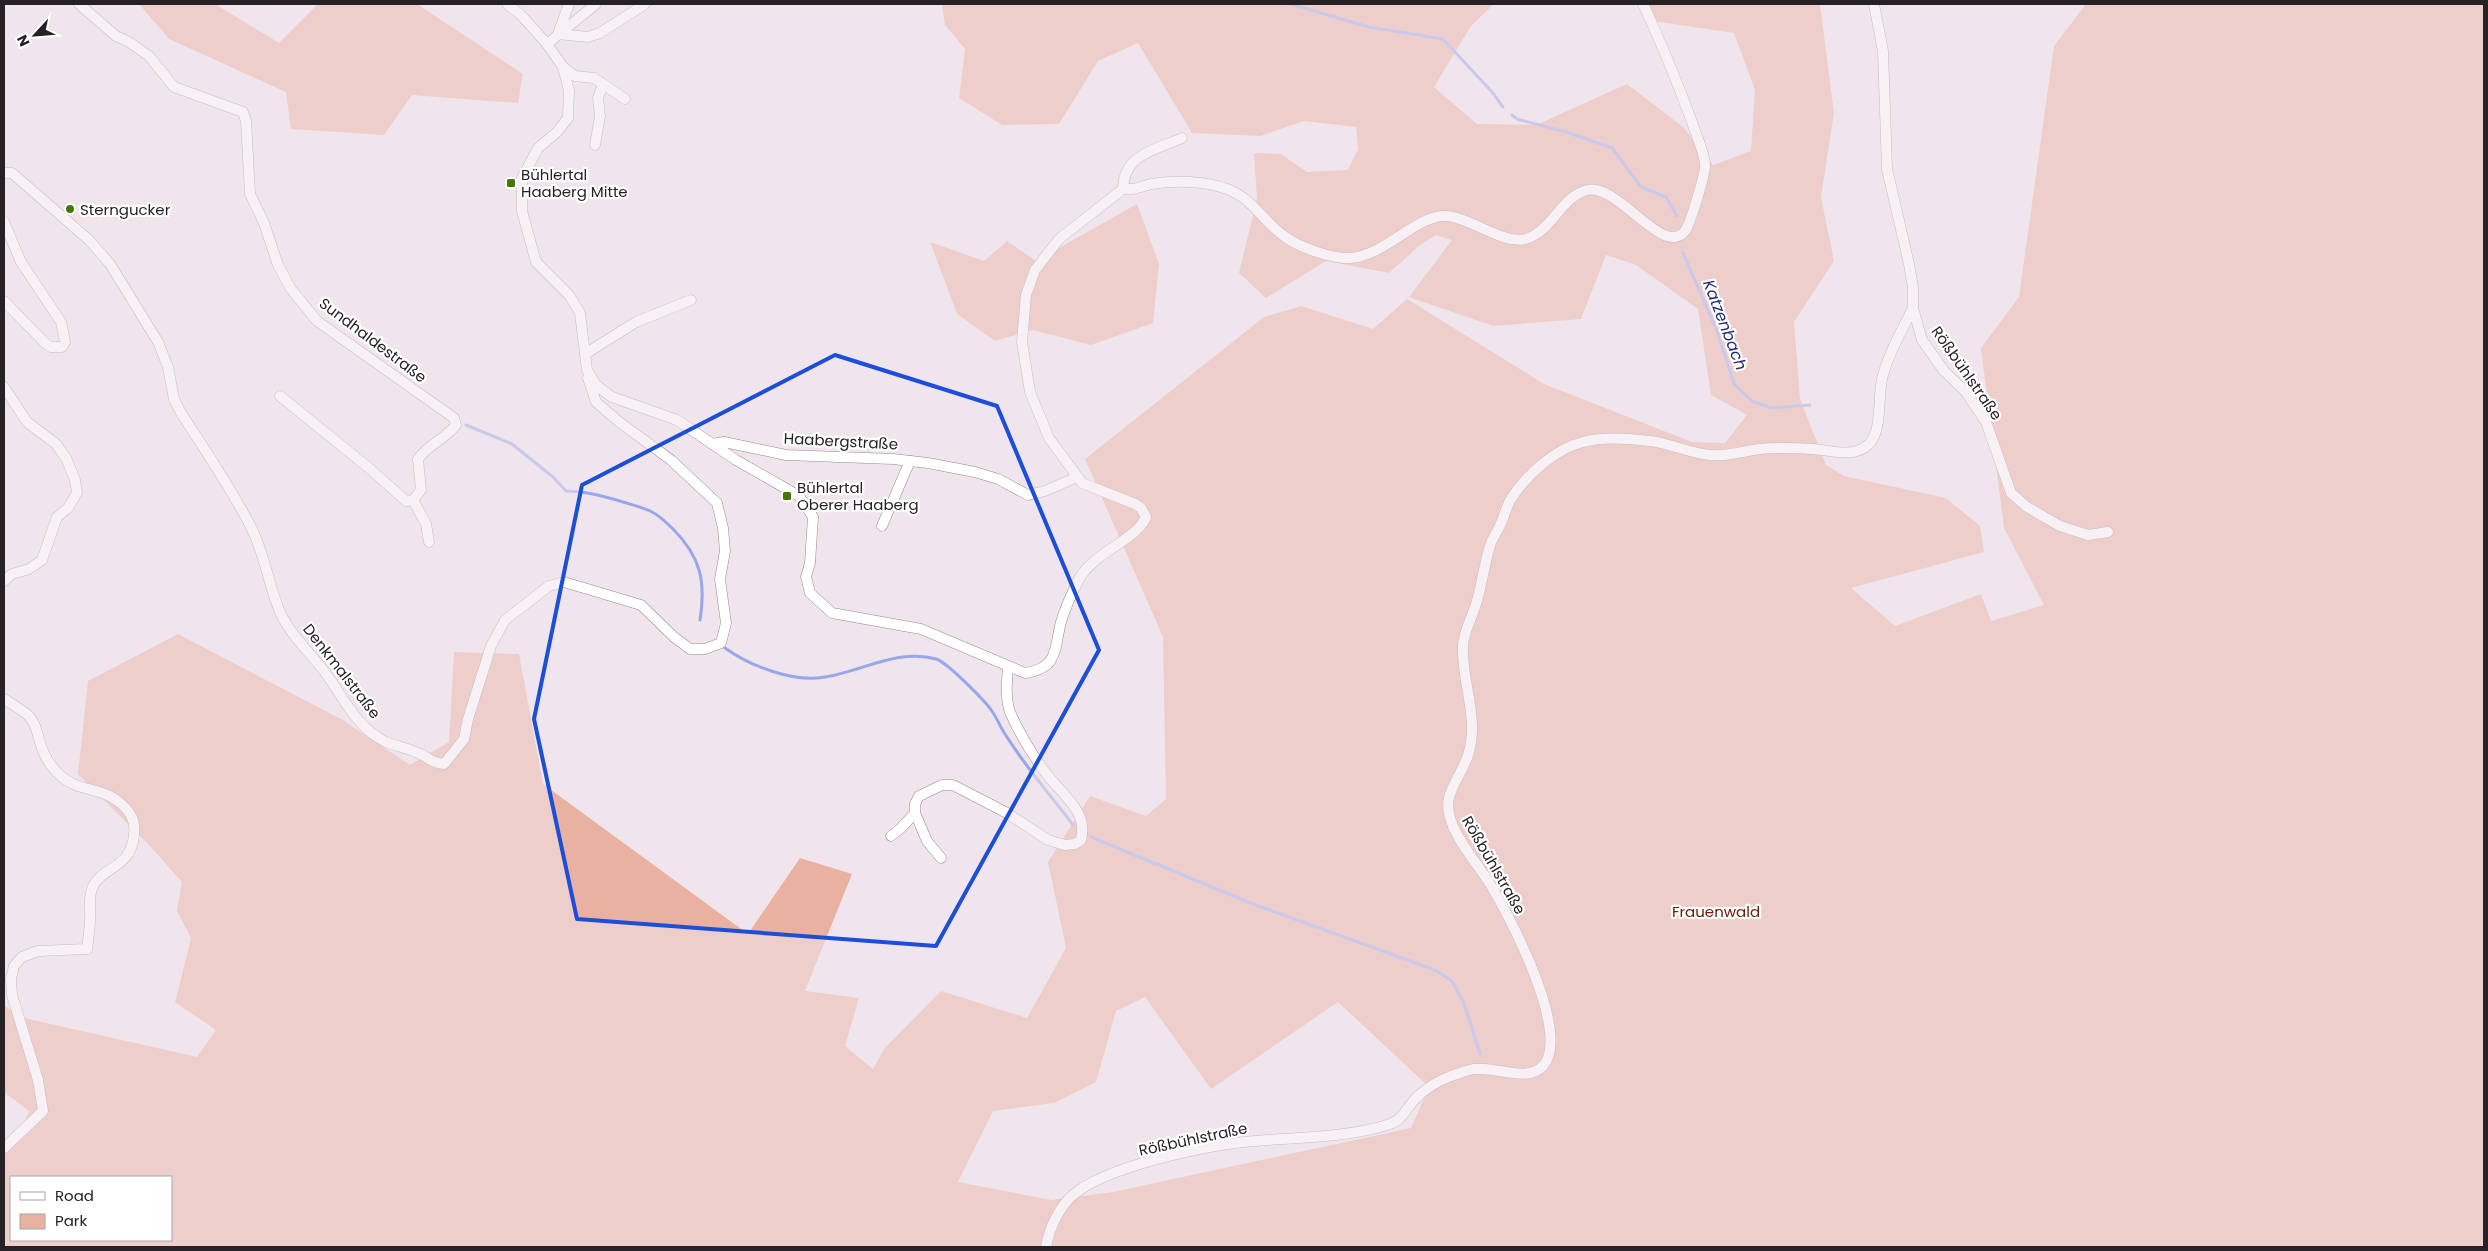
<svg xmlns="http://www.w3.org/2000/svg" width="2488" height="1251" viewBox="0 0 2488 1251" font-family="Poppins,sans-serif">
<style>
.green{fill:#e9b2a0;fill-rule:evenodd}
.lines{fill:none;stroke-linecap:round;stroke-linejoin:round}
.stream{stroke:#97a7e9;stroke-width:3}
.street-casing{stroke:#948991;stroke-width:11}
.street{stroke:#fff;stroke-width:10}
.marked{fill:none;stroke:#1d4ed8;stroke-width:4;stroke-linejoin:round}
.poi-dot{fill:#447803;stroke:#fff;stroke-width:2}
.labels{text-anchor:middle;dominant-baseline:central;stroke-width:4.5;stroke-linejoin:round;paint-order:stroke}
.poi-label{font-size:15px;fill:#252124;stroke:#fff;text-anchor:start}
.street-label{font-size:15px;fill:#252124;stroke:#fff}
.park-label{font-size:15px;fill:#632007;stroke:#fff}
.water-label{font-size:16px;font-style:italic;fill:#242a76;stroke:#fff}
</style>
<rect width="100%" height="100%" fill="#f0e5ed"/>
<g class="green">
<path d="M139,4h76l64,39 39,-39h99l106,70 -5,29 -106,-8 -28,40 -93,-6 -5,-37 -117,-53z"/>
<path d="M942,4h552l-23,22 -37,61 43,37 59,1 91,-41 56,43 30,38 38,-14 4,-61 -21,-57 -87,-13 -9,-16h182l14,109 -13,84 13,64 -40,61 6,77 26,66 18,11 102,22 34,28 4,26 -133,36 44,38 86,-32 10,27 53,-16 -40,-77 -23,-180 38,-51 35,-251 32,-42h398v1243h-2480v-95l11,-7 14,-34 -25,-19v-87l16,12 177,40 19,-27 -41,-28 16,-64 -14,-27 5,-29 -33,-37 -71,-71 10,-93 90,-47 163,85 69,46 39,-23 5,-90 65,2 24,130 205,150 52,-76 52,16 -47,117 54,7 -14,48 28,23 11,-20 57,-58 86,27 39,-70 -18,-86 42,-66 56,20 20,-17 -3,-162 -78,-178 179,-142 37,-11 72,23 34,-30 137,85 148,58 33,1 22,-28 -36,-20 -13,-86 -62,-44 -30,-10 -25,64 -88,7 -84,-29 43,-57 -16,-5 -16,10 -31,28 -63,-12 -60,37 -27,-25 18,-74 -3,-46 27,1 26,18 41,-2 10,-21 -2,-22 -52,-6 -44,15 -68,-3 -54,-90 -40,18 -39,63 -57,1 -43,-27 6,-49 -20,-24zM1145,997l66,92 127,-87 91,85 -18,41 -298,64 -62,8 -93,-18 35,-71 61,-8 42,-21 20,-71zM11,1177h160v63h-160z"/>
<path d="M1137,204l22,60 -6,59 -62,22 -58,-15 -38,11 -38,-27 -27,-72 54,19 23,-20 29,20z"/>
</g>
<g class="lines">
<g class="stream">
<path d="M1290,4l79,23 74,12 49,53 11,15"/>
<path d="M1512,115l5,4 49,13 46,16 29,39 25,10 11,19"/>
<path d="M1683,253l34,78 17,53 18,17 19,7 39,-3"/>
<path d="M466,425l46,19 41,33 13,14c20,0 38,5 57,11 9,3 20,5 29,10 8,4 15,11 21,17 28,28 33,53 27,91"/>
<path d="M725,648c25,18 69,35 100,29 35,-5 74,-29 111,-18 11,3 49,42 56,52 6,9 10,20 17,29 19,30 43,57 64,85"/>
<path d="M1091,837l162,67 182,66 17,11 12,22 16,51"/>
</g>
<g class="street-casing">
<g id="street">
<path d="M79,4l37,32 13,6 20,14 25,31 69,25 3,9 4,73 14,29 14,42 13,24 26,32 137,97 2,7c-11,14 -27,19 -38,34l3,31 -8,10 -7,1 -37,-33 -89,-72"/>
<path d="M507,4l14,11 26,29 16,23 6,24 -1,27 -11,14 -19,16 -16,30v33l14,51 33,33 11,18 7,57 9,15 16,12 65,23 59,40 63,36 14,21 -3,46 -4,14 4,16 22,20 89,16 104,44c34,-5 29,-24 36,-51 4,-14 11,-29 18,-43 16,-28 59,-40 67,-62l-5,-9 -6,-4 -53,-21 -33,-45 -19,-46 -8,-50 4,-47 9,-25 24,-31 64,-50c11,2 18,-3 29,-5 23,-4 53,-3 75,5 25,9 36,32 57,47 14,11 48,23 66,22 35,-2 68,-44 96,-42 24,1 57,29 80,23 26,-8 35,-42 61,-49 31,-8 76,69 98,41 5,-6 21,-59 20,-67 -1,-13 -9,-29 -13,-42 -15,-40 -31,-80 -49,-118"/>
<path d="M569,4l-11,30 30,3 12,-4 45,-29"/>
<path d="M1874,4l9,47 4,118 22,95 4,24v20l9,32 22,31 21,20 21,31 25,71 16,14 33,19 28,9 20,-3"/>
<path d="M547,44l49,-40"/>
<path d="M563,67l12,9 19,2 31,21"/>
<path d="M595,145l5,-29 -2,-18 5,-13"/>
<path d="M4,173h8l77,67 21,24 48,78 10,25 6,32 7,14c24,37 50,75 71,116 12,25 16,52 26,78 9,25 31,44 46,64 19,25 32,57 62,71 10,4 21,6 32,11 11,4 12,10 26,11l20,-25 4,-20 23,-73 14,-26 44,-34 15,-4 77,23 33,32 16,12h15l16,-6 5,-20 -6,-44 5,-28 -2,-23 -6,-25 -46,-43 -53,-39 -22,-19 -8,-24"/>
<path d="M1123,189c1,-35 32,-39 59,-51"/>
<path d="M4,222l17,40 40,60 4,20 -3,5h-11l-6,-4 -41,-42"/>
<path d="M585,354l51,-32 55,-22"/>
<path d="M4,387l23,35 29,22 10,14 9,22 2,13 -9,15 -11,9 -15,43 -13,9 -17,5 -8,7"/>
<path d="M712,444l12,-2 62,13 107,4 35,4 47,9 23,7 30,16 17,-4 32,-14"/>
<path d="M413,500l13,24 3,18"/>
<path d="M882,526l28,-65"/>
<path d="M4,699c8,5 18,11 25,17 9,10 9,24 14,35 4,10 10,18 18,25 16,15 42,12 58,26 11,9 17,18 15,33 -3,35 -34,31 -42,54 -4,10 -1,20 -2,30 0,10 -2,20 -3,30l-49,2 -16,6 -8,9 -3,13 1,16 26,85 5,31 -39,37"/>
<path d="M915,813l12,28 14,17"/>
<path d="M891,836l9,-7 15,-16v-9l4,-8 23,-11h11l54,28 41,27 17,5 10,-1 6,-4c8,-29 -21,-47 -36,-68 -13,-18 -26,-39 -35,-60 -5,-14 -3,-31 -2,-45"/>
<path d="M1046,1247c3,-18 13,-40 27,-52 32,-28 127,-48 170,-53 47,-5 98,-3 144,-17 16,-4 19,-17 30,-28 16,-15 32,-21 52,-27 23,-6 57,14 74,-4 29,-32 -34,-151 -53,-182 -12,-20 -28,-36 -37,-58 -14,-32 6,-43 15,-71 12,-36 -7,-74 -5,-110 1,-14 9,-27 13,-41 6,-19 8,-39 14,-58 2,-8 8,-15 11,-23 4,-8 5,-16 10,-24 15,-24 44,-50 72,-57 21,-6 47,-3 68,-1 20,3 39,12 59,14 16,2 34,-4 50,-6 17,-2 35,-1 52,0 18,1 42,10 57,-5 13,-12 9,-47 13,-65 6,-25 20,-49 31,-71"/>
</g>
</g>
<use href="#street" class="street"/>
</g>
<path d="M0 0H2488V1251H0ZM835,355l162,51 102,244 -163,296 -359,-27 -43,-200 48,-234z" fill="#f0e5ed" fill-opacity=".55" fill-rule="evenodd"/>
<path class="marked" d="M835,355l162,51 102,244 -163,296 -359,-27 -43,-200 48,-234z"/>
<g class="poi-dot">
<rect x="506" y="178" width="10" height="10" rx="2.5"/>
<circle cx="70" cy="209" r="5"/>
<rect x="782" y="491" width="10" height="10" rx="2.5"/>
</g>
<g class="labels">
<g class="poi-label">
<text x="521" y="174">Bühlertal<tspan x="521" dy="17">Haaberg Mitte</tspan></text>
<text x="80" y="209">Sterngucker</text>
<text x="797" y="487">Bühlertal<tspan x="797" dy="17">Oberer Haaberg</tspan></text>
</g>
<g class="street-label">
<text transform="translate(373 340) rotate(37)">Sundhaldestraße</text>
<text transform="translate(1967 373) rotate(55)">Rößbühlstraße</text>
<text transform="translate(841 441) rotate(3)">Haabergstraße</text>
<text transform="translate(342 671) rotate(52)">Denkmalstraße</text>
<text transform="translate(1494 865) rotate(60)">Rößbühlstraße</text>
<text transform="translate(1193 1139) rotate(-12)">Rößbühlstraße</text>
</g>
<g class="park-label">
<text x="1716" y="911">Frauenwald</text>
</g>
<g class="water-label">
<text transform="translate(1725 325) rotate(69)">Katzenbach</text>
</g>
</g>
<rect width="2488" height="1251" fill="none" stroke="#252124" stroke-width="10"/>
<rect x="10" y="1176" width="162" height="65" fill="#ffffff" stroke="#a8a6a7"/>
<rect x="20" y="1192" width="25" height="8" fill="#ffffff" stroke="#a8a6a7"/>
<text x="55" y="1201" font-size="15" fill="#252124">Road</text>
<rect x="20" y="1214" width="25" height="15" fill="#e9b2a0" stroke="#a8a6a7"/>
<text x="55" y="1226" font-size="15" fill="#252124">Park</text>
<g transform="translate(35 35) rotate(244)" stroke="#ffffff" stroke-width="4" paint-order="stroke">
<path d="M0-4L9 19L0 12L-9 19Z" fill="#252124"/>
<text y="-8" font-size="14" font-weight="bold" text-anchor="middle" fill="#252124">N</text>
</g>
</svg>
